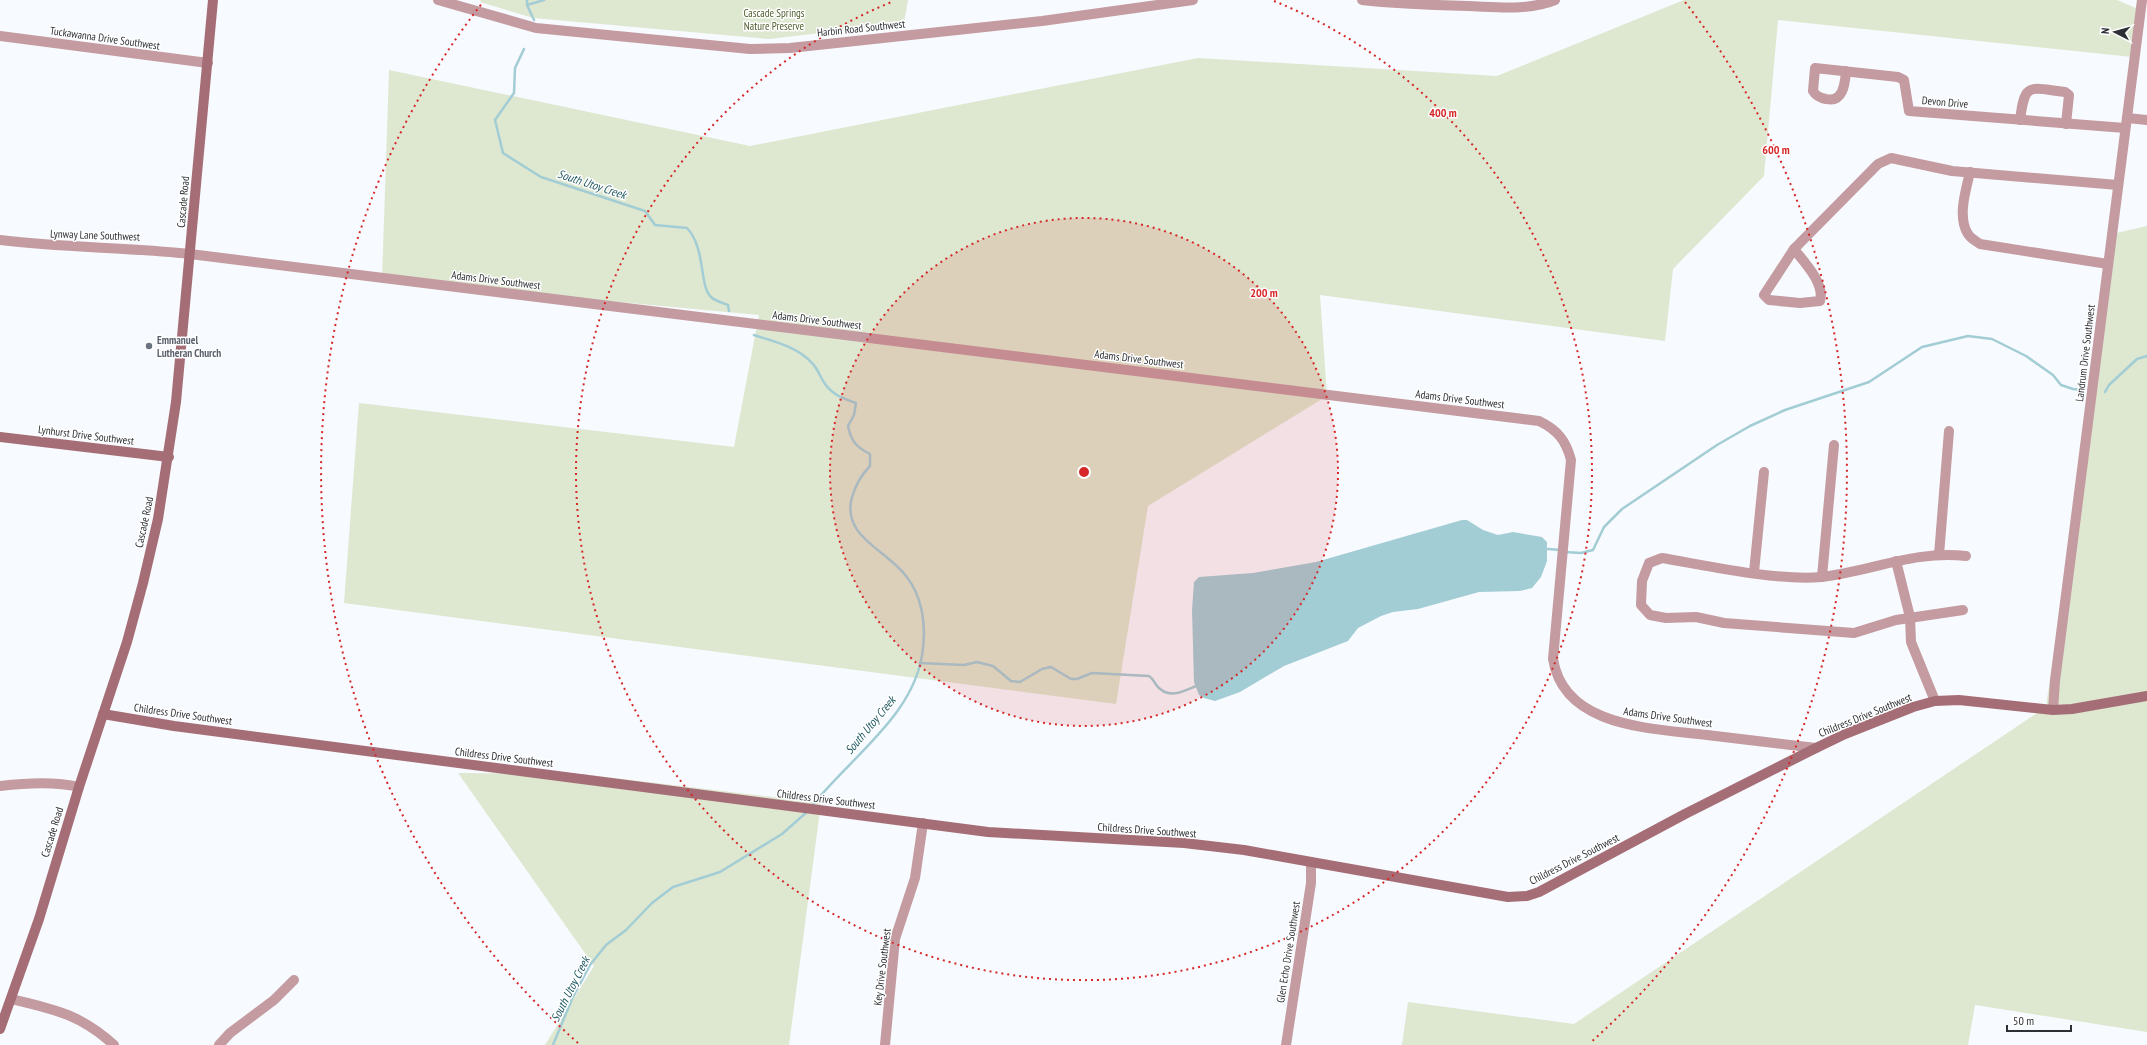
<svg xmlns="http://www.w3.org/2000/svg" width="2147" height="1045" viewBox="0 0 2147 1045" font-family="'PT Sans Narrow',sans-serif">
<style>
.green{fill:#dee7d0}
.water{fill:#a3cdd4}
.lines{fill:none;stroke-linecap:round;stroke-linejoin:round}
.stream{stroke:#a3cdd4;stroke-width:2.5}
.street{stroke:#c39ba0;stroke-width:10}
.secondary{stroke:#a56e76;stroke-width:10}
.ring{fill:none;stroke:#d62828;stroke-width:2;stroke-dasharray:2 4}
.worship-dot{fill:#6b7280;stroke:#fff;stroke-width:1.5}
.labels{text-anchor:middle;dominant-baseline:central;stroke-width:3;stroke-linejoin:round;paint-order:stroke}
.park-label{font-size:11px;fill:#4f5f2e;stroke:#fff}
.street-label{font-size:11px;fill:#2c2f33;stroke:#fff}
.worship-label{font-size:11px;font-weight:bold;fill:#5b616d;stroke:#fff;text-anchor:start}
.water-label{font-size:12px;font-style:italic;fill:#1f5861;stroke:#fff}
.centre{fill:#d62828;stroke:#fff;stroke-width:2}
.ring-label{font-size:12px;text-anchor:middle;font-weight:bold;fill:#d62828;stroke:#fff;stroke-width:3;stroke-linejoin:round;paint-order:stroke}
</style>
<rect width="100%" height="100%" fill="#f7fafe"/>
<g class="green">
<path d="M481,0h427l-4,23 -135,16 -236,-21 -53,-16z"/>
<path d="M1684,0h433l21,9 -6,48 -354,-37 -14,156 -91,93 -8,72 -345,-46 7,101 -179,110 -32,198 -772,-101 15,-200 375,44 25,-132 -377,-35 7,-210 361,76 448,-88 299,18z"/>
<path d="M2147,226v806l-172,-27 -7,40h-566l6,-43 166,22 472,-317 66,-473z"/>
<path d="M458,773l123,1 240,29 -32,242h-244l49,-79z"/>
</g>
<path class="water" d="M1462,520h5l16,10 15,5 15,-3 29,5 5,5v19l-6,16 -9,11 -12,3 -41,1 -61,17 -25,3 -12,4 -23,12 -10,13 -64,25 -44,26 -25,9 -11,-3 -5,-3 -5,-13 -2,-72 2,-28 5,-5 54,-4 63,-11z"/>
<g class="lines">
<g class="stream">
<path d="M527,0v5l7,15"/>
<path d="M527,5l17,-5"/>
<path d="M524,49l-9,19 -1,25 -19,27 8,33 38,24 104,34 10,14 32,3c19,20 12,58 24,69 4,4 12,6 17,8l1,6"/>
<path d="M754,335c19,6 44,12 58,28 6,6 8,14 13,21 8,11 19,15 31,19l-2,12 -6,11c3,15 8,21 22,28v12c-9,9 -14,18 -18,31 -11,40 35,53 54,79 16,20 20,47 17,72 -6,66 -73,109 -111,158"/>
<path d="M2105,392l4,-7 28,-26 10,-3"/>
<path d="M1548,549l13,1"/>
<path d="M1565,552l16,1 12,-3 11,-23 18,-18 95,-64 33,-19 35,-16 84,-28 53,-35 46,-11 24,3 34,17 27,19 8,10 12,4 9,1"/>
<path d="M920,663l44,2 13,-3 16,4 18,15 9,1 22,-13 9,-2 20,12h6l15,-6 57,3c5,3 6,9 10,12 12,11 25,3 37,-2"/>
<path d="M553,1045l19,-46 18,-34 16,-20 20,-15 26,-27 21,-16 47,-15 62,-38 26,-23"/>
</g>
<g class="street">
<path d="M438,0l98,28 214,21 40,-1 252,-27 151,-21"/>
<path d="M1362,0c35,4 70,5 106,6 29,1 60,5 87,-6"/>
<path d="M0,36l208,27"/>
<path d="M1846,71c-1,13 -3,32 -20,28 -6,-1 -10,-3 -13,-8l2,-23 83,9 6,3 5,31 216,17"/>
<path d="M2127,118l20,2"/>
<path d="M2020,120c5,-39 9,-32 45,-28l4,3 -3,29"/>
<path d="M1970,172c-4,18 -13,45 -2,62 2,4 8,7 12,10l128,20"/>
<path d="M0,240c63,8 127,7 190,14l1349,167c19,9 27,20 32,39l-18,199c11,69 99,69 154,76 36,4 73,9 109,13"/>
<path d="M1794,249l84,-85 13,-6 61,13 166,14"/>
<path d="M1794,249c10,13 31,34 26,52l-20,2 -31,-3 -5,-5z"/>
<path d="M1939,555l10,-124"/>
<path d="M1896,561l14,56 1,25 24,59"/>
<path d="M1754,572l10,-100"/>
<path d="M1822,577l12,-132"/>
<path d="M1963,610l-67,10 -42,13 -130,-10 -28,-6 -30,1 -16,-3 -9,-10 1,-24 7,-18 13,-5c47,8 114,23 160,19 49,-6 94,-27 144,-21"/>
<path d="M2053,710l2,-29 87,-681"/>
<path d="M0,786c25,-3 54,-5 79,1"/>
<path d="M11,999c42,10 69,15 103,46"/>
<path d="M219,1045l11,-12 44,-33 20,-20"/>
<path d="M885,1045l10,-106 20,-61 8,-55"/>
<path d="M1286,1045l25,-162v-21"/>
</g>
<g class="secondary">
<path d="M0,437l169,20"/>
<path d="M103,714l71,12 814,106 196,11 60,7 264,47 19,-1 12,-4 146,-78 131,-66 29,-14 68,-27 22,-6 24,-1 94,10 19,-1 75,-13"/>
<path d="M0,1029l39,-110 40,-132 48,-145 16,-59 15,-64 18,-117 37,-402"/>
</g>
</g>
<circle cx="1084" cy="472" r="254" fill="#d62828" fill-opacity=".12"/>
<g class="ring">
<circle cx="1084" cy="472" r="254"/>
<path d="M1274 1A508 508 0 1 1 894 1"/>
<path d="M578 1043A763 763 0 0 1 483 2M1685 2A763 763 0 0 1 1590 1043"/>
</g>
<circle class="worship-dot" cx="149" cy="346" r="4"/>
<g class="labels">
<g class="park-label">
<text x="774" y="13">Cascade Springs<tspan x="774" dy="13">Nature Preserve</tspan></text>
</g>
<g class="street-label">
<text transform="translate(861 28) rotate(-6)">Harbin Road Southwest</text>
<text transform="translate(105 38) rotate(8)">Tuckawanna Drive Southwest</text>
<text transform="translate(1945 102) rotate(5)">Devon Drive</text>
<text transform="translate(183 202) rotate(-85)">Cascade Road</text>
<text transform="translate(95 235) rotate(2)">Lynway Lane Southwest</text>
<text transform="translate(496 280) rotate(7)">Adams Drive Southwest</text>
<text transform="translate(817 320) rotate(7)">Adams Drive Southwest</text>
<text transform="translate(2085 353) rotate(-83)">Landrum Drive Southwest</text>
<text transform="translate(1139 359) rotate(7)">Adams Drive Southwest</text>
<text transform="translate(1460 399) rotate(7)">Adams Drive Southwest</text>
<text transform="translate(86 435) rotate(7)">Lynhurst Drive Southwest</text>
<text transform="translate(144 522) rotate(-78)">Cascade Road</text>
<text transform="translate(183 714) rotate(8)">Childress Drive Southwest</text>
<text transform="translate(1865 715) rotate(-22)">Childress Drive Southwest</text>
<text transform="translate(1668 717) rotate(8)">Adams Drive Southwest</text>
<text transform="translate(504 757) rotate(7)">Childress Drive Southwest</text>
<text transform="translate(826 799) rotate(7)">Childress Drive Southwest</text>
<text transform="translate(1147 830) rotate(4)">Childress Drive Southwest</text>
<text transform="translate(52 832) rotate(-73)">Cascade Road</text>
<text transform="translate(1574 859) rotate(-27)">Childress Drive Southwest</text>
<text transform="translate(1288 952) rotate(-81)">Glen Echo Drive Southwest</text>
<text transform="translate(882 967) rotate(-83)">Key Drive Southwest</text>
</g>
<g class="worship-label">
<text x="157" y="340">Emmanuel<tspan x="157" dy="13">Lutheran Church</tspan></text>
</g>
<g class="water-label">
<text transform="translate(592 184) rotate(18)">South Utoy Creek</text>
<text transform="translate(870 725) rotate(-50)">South Utoy Creek</text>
<text transform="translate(570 989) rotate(-63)">South Utoy Creek</text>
</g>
</g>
<circle cx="1084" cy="472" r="6" class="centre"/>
<g class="ring-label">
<text x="1443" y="117">400 m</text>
<text x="1776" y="154">600 m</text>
<text x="1264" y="297">200 m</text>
</g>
<g transform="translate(2115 32) rotate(276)" stroke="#ffffff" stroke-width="3" paint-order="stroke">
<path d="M0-3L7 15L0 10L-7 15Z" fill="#2c2f33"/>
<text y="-6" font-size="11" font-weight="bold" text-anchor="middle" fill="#2c2f33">N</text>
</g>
<path d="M2007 1025v6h64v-6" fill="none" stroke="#2c2f33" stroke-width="2"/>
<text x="2013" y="1025" font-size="12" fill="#2c2f33" stroke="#ffffff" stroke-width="3" paint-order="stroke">50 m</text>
</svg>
